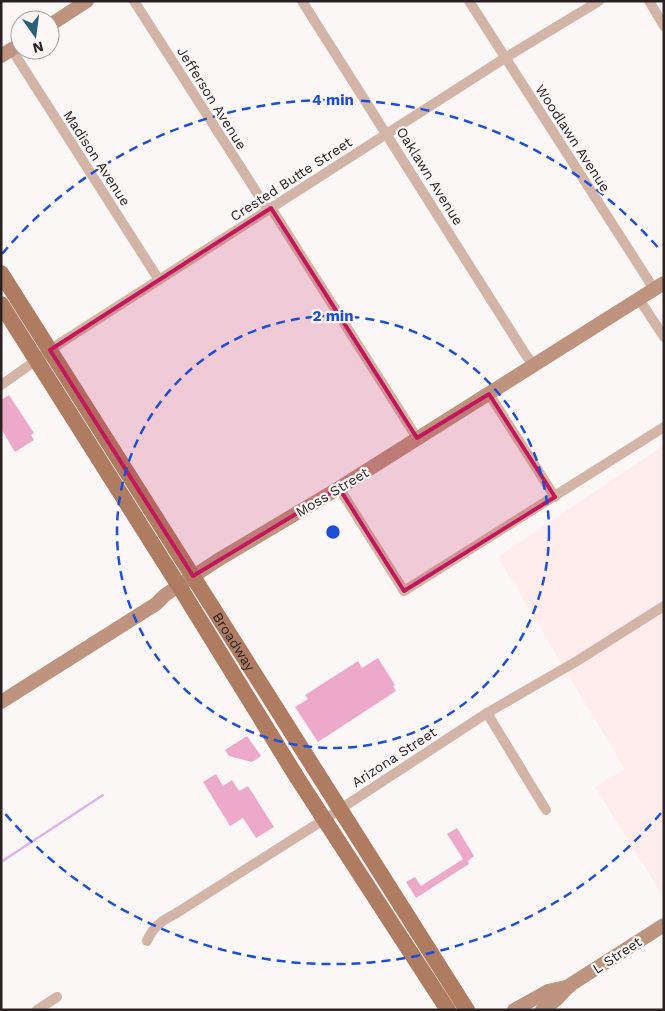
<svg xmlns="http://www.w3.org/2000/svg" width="665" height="1011" viewBox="0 0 665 1011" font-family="'Work Sans',sans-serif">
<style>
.built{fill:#ffecec}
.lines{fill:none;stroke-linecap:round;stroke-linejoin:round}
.stream{stroke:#dfb3e8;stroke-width:2.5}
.building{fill:#eca9c8}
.street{stroke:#d2b5a7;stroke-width:10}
.secondary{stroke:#be947f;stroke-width:14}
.primary{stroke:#af7c62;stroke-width:16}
.marked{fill:#c2185b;fill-opacity:0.2;stroke:#c2185b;stroke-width:4;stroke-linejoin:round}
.ring{fill:none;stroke:#1d4ed8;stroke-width:2.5;stroke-dasharray:9 6}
.labels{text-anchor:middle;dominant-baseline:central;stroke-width:4.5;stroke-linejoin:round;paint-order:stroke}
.street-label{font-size:14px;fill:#2a2222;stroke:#fcf7f7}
.centre{fill:#1d4ed8;stroke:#fcf7f7;stroke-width:2.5}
.ring-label{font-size:15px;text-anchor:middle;font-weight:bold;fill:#1d4ed8;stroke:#fcf7f7;stroke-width:4.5;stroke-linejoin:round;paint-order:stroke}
</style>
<rect width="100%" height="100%" fill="#fcf7f7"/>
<path class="built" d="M664,445v453l-69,-111 30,-18 -127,-212z"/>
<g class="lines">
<path class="stream" d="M1,862l102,-67"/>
</g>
<g class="building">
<path d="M9,395l25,38 -3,2 3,5 -19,12 -14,-23v-29z"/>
<path d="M378,658l17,27 -2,1 3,5 -78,51 -23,-35 13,-8 -3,-4 53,-34 4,7z"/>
<path d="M247,736l14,20 -9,6 -23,-6 -4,-6z"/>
<path d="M216,774l7,12 9,-6 7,11 9,-5 26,41 -18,11 -13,-20 -13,8 -27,-44z"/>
<path d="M457,828l17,28 -6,5 1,3 -53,34 -10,-16 9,-5 6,9 42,-27 -16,-25z"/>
</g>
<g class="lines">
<g class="street">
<path d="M134,1l134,209"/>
<path d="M302,1l222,351 10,14"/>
<path d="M469,1l185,288"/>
<path d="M649,1l15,25"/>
<path d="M12,50l147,230"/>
<path d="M271,208l146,230"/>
<path d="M639,299l25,38"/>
<path d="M1,385c21,-14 40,-29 61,-43l443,-284 94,-57"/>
<path d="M489,394l66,103"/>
<path d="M339,488l65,103 260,-164"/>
<path d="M487,713l59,97"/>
<path d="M147,941c6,-14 14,-20 28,-27l150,-95 162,-106 90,-52 87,-55"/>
<path d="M37,1010l20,-13"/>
</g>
<g class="secondary">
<path d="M50,25l37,-24"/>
<path d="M1,56l19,-12"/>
<path d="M1,702l155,-98 9,-9 53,-35 121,-72 325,-205"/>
<path d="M514,1010l34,-19 22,-5"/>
<path d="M542,1010l15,-11 13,-14 94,-60"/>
</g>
<g class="primary">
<path id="s1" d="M1,273l466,737"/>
<path d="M1,304l178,282 119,193 150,231"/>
</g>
</g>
<path class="marked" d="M271,208l146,230 72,-44 66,103 -151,94 -65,-103 -146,88 -143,-226z"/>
<g class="ring">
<circle cx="333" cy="532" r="216"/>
<path d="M661 813A432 432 0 0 1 2 810M2 254A432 432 0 0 1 661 251"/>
</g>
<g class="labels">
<g class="street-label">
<text transform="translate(212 98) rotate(58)">Jefferson Avenue</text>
<text transform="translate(573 138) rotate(57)">Woodlawn Avenue</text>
<text transform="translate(97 158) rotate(57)">Madison Avenue</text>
<text transform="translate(430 176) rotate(58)">Oaklawn Avenue</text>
<text transform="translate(291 179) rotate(-33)">Crested Butte Street</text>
<text transform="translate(332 492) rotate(-31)">Moss Street</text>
<text stroke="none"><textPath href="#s1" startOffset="436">Broadway</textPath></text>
<text transform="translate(394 757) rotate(-33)">Arizona Street</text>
<text transform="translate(617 955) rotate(-33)">L Street</text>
</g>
</g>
<circle cx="333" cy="532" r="8" class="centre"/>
<g class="ring-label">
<text x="333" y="105">4 min</text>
<text x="333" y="321">2 min</text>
</g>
<rect width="665" height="1011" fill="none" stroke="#2a2222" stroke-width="5"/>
<g transform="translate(35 35) rotate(166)"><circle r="24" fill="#fcf7f7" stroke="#a8a2a2"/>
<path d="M0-4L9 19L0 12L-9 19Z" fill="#285f7a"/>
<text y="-8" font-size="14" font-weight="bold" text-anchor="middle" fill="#2a2222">N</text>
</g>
</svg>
